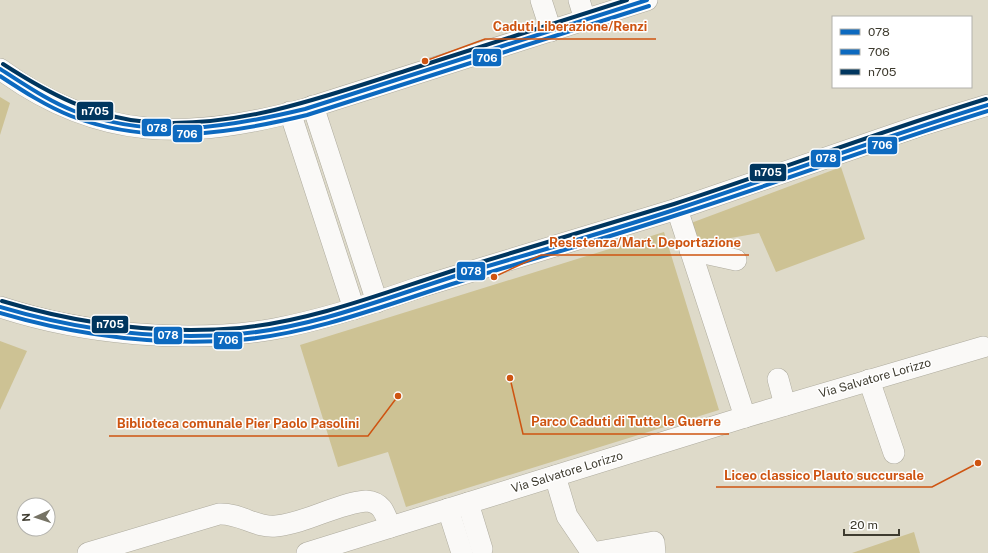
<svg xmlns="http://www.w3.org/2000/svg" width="988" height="553" viewBox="0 0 988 553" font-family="'Public Sans',sans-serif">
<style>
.green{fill:#cdc294}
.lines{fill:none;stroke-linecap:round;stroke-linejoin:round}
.minor-casing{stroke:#aeab9e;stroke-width:22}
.minor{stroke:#faf9f7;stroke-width:21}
.bus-1-casing{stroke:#fff;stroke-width:7}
.bus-2-casing{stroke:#fff;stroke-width:7}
.bus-3-casing{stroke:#fff;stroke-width:7}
.bus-1{stroke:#0c69bf;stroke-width:4}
.bus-2{stroke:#0c69bf;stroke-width:4}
.bus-3{stroke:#00365f;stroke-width:4}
.labels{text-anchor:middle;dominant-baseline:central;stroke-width:3;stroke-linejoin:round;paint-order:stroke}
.street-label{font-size:12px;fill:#3e3b2f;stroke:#fff}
.leader{fill:none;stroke:#ce5411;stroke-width:1.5}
.callout-dot{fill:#ce5411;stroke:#fff;stroke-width:1.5}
.callout-label{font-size:13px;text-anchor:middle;font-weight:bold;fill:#ce5411;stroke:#fff;stroke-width:3;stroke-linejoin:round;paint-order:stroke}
.line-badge{stroke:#fff;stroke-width:1.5}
.badge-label{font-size:11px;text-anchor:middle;font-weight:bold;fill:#fff}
</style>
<rect width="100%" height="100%" fill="#dedac9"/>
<g class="green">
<path d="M0,97l10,6 -10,32z"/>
<path d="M841,167l24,72 -89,33 -17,-39 -62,11 -6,-21z"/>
<path d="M664,232l55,178 -313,97 -18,-55 -50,15 -38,-122z"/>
<path d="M0,341l27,10 -27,59z"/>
<path d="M914,532l6,21h-68z"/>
</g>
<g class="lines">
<g class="minor-casing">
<g id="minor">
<path d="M541,0l10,31"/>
<path d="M579,0l6,20"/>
<path d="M0,69c99,73 190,71 305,40l342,-109"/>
<path d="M313,106l64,196"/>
<path d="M290,112l64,197"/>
<path d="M677,209l68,208"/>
<path d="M690,250l46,10"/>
<path d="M0,307c82,27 188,37 274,22 49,-9 98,-25 146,-42l257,-78 242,-83 69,-21"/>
<path d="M778,379l7,26"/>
<path d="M869,380l25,73"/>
<path d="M555,476l12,40 25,37"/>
<path d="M468,503l14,46"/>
<path d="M448,509l14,44"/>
<path d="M88,553l131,-39c22,-1 36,14 57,12 31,-3 59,-22 90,-25 16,1 19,12 24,26"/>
<path d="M307,553l438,-136 238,-70"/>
<path d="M592,553l62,-11 1,11"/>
</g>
</g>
<use href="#minor" class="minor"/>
<g class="bus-1-casing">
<g id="bus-1">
<path d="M0,69c24,15 48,32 74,42 79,29 152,17 231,-2l342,-109"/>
<path d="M0,307c78,23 158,34 239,27 79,-7 154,-39 229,-62 71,-21 142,-41 212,-64 103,-34 204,-71 308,-103"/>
</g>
</g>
<g class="bus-2-casing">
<g id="bus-2">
<path d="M0,76c23,15 46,30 71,40 78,30 158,18 236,-1l342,-109"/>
<path d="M0,313c78,23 158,33 239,27 79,-7 154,-38 229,-61 71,-22 142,-42 212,-65 103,-33 204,-71 308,-103"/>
</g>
</g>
<g class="bus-3-casing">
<g id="bus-3">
<path d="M3,64c45,29 91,54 145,58 90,7 175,-25 260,-52 73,-23 146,-47 219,-70"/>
<path d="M2,301c77,23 158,34 238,27 79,-8 153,-39 228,-62 69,-21 138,-41 206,-62 105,-34 207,-73 312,-105"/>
</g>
</g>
<use href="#bus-1" class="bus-1"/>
<use href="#bus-2" class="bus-2"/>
<use href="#bus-3" class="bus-3"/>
</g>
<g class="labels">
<g class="street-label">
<text transform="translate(875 378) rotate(-16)">Via Salvatore Lorizzo</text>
<text transform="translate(567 472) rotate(-17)">Via Salvatore Lorizzo</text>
</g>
</g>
<path class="leader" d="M425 61L485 39H656M494 277L541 255H749M510 378L523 434H729M398 396L368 436H109M978 463L932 487H716"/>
<g class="callout-dot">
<circle cx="425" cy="61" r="4"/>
<circle cx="494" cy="277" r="4"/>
<circle cx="510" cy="378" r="4"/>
<circle cx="398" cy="396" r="4"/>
<circle cx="978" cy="463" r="4"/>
</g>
<g class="callout-label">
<text x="570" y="31">Caduti Liberazione/Renzi</text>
<text x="645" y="247">Resistenza/Mart. Deportazione</text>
<text x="626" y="426">Parco Caduti di Tutte le Guerre</text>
<text x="238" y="428">Biblioteca comunale Pier Paolo Pasolini</text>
<text x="824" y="480">Liceo classico Plauto succursale</text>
</g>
<g class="line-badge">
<rect x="472" y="48" width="30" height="19" rx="4" fill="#0c69bf"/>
<rect x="76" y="101" width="38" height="20" rx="4" fill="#00365f"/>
<rect x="141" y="118" width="31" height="19" rx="4" fill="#0c69bf"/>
<rect x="172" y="124" width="31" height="19" rx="4" fill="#0c69bf"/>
<rect x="867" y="136" width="31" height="19" rx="4" fill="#0c69bf"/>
<rect x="810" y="149" width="31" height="19" rx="4" fill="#0c69bf"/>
<rect x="749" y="163" width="38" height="19" rx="4" fill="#00365f"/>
<rect x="456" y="261" width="30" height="20" rx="4" fill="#0c69bf"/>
<rect x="91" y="315" width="38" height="19" rx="4" fill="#00365f"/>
<rect x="153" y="326" width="30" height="19" rx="4" fill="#0c69bf"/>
<rect x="213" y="331" width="30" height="19" rx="4" fill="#0c69bf"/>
</g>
<g class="badge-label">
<text x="487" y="62">706</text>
<text x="95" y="115">n705</text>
<text x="157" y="132">078</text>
<text x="187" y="138">706</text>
<text x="882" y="149">706</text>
<text x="826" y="162">078</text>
<text x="768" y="176">n705</text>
<text x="471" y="275">078</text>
<text x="110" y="328">n705</text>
<text x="168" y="339">078</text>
<text x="228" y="344">706</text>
</g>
<rect x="832" y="16" width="140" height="72" fill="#ffffff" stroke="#b2b1ac"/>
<rect x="840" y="29" width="20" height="6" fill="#0c69bf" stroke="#b2b1ac"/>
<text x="868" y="36" font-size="12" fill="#3e3b2f">078</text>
<rect x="840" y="49" width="20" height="6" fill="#0c69bf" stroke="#b2b1ac"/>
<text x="868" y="56" font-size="12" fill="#3e3b2f">706</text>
<rect x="840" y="69" width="20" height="6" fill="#00365f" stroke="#b2b1ac"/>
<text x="868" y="76" font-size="12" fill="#3e3b2f">n705</text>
<g transform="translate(36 517) rotate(267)"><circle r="19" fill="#ffffff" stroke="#b2b1ac"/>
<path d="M0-3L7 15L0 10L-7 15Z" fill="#767365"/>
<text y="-6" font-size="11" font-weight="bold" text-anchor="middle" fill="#3e3b2f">N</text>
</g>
<path d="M844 529v6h55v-6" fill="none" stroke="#3e3b2f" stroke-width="2"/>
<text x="850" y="529" font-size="12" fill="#3e3b2f" stroke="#ffffff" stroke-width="3" paint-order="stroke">20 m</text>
</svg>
